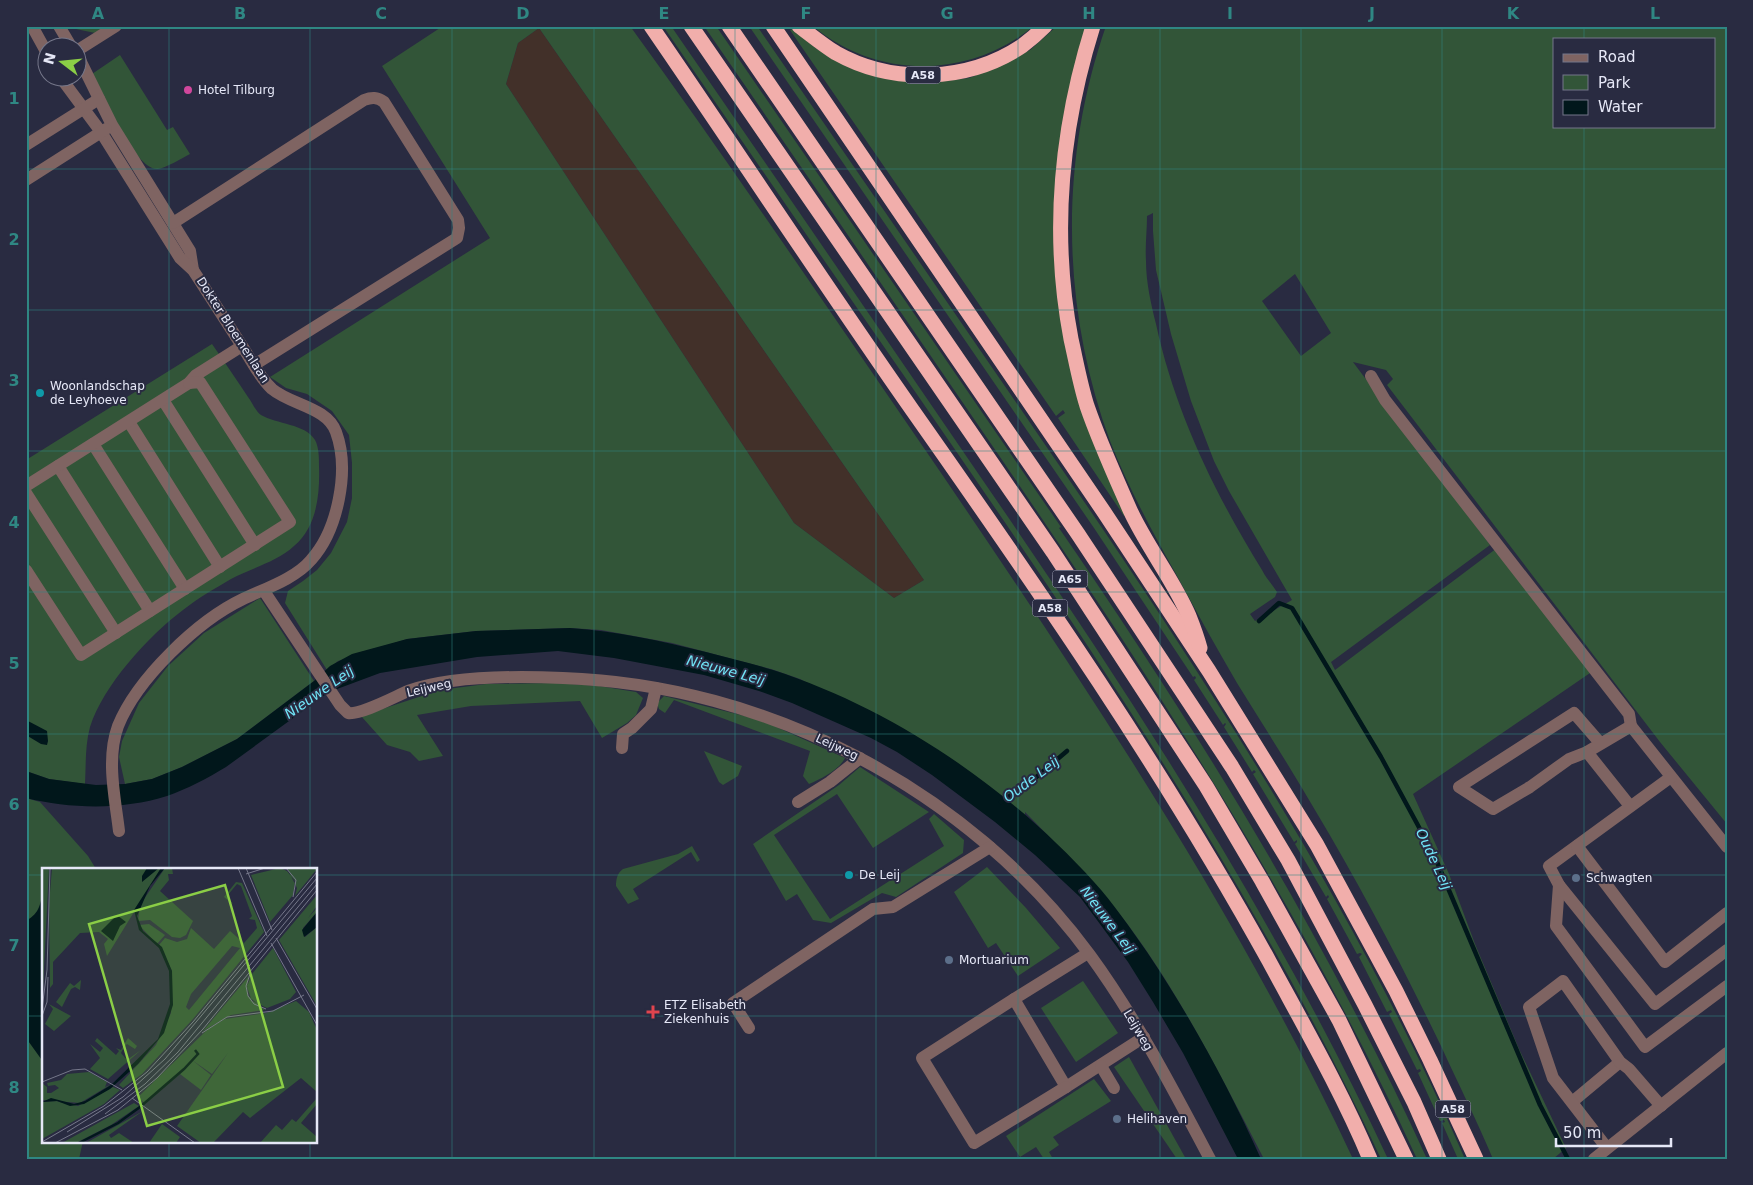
<svg xmlns="http://www.w3.org/2000/svg" width="1753" height="1185" viewBox="0 0 1753 1185" font-family="'DejaVu Sans',sans-serif">
<style>
.industrial{fill:#423029}
.green{fill:#325538;fill-rule:evenodd}
.water{fill:#01171b}
.lines{fill:none;stroke-linecap:round;stroke-linejoin:round}
.stream{stroke:#01171b;stroke-width:4.5}
.minor{stroke:#7f6462;stroke-width:12}
.highway{stroke:#f1aeab;stroke-width:15}
.grid{fill:none;stroke:#2f8783;stroke-width:1;stroke-opacity:0.55}
.hotel-dot{fill:#d1479c;stroke:#292b41;stroke-width:2}
.culture-dot{fill:#0f9aa8;stroke:#292b41;stroke-width:2}
.service-dot{fill:#5c6f8a;stroke:#292b41;stroke-width:2}
.health-dot{fill:#e0444e;stroke:#292b41;stroke-width:2}
.labels{text-anchor:middle;dominant-baseline:central;stroke-width:4;stroke-linejoin:round;paint-order:stroke}
.shield{fill:#292b41;stroke:#adafc0;stroke-width:1}
.shield-label{font-size:11px;font-weight:bold;fill:#e6e8f7}
.poi-label{font-size:12px;fill:#e6e8f7;stroke:#292b41;text-anchor:start}
.street-label{font-size:12px;fill:#e6e8f7;stroke:#292b41}
.water-label{font-size:14px;font-style:italic;fill:#71e5f8;stroke:#292b41}
.inset-river{fill:none;stroke:#01171b;stroke-width:2.5}
.inset-road{fill:none;stroke:#75778a;stroke-width:1}
.view{fill:#8bce46;fill-opacity:0.15;stroke:#8bce46;stroke-width:2.5}
.inset-edge{fill:none;stroke:#e6e8f7;stroke-width:2.5}
.neatline{fill:none;stroke:#2f8783;stroke-width:2}
.grid-label{font-size:16px;text-anchor:middle;font-weight:bold;fill:#2f8783}
</style>
<rect width="100%" height="100%" fill="#292b41"/>
<path class="industrial" d="M539,28l385,552 -30,18 -100,-75 -288,-439 12,-41z"/>
<g class="green">
<path d="M74,26h32l-11,7 -19,-4z"/>
<path d="M443,26h187c106,146 207,296 309,444 151,222 300,445 414,689h-89c-41,-79 -83,-163 -136,-234 -31,-41 -67,-76 -103,-113v3l-48,-38 -34,-23 -143,-75 -29,-10 -99,-26 -71,-13 -31,-2 -94,3 -69,8 -69,22 -11,9 -42,-67 3,-12 15,-10 14,-11 14,-17 16,-31 5,-24v-35l-3,-28 -17,-24 -25,-17 -21,-6 -16,-11 220,-139 -108,-172zM539,28l385,552 -30,18 -100,-75 -288,-439 12,-41z"/>
<path d="M663,26h8c105,152 209,304 313,456 150,218 292,437 404,677h-7c-126,-272 -295,-520 -465,-766 -85,-122 -169,-245 -253,-367z"/>
<path d="M704,26h12l345,501 -2,1c105,153 205,310 291,475 27,51 53,103 77,156h-10c-115,-251 -264,-478 -419,-705 -98,-143 -196,-286 -294,-428z"/>
<path d="M749,26h8c93,135 186,270 278,404 160,232 317,470 430,729h-7l-16,-36 3,-1 -1,-2 -4,1 -22,-48 3,-2 -1,-2 -3,1 -28,-56 3,-2 -1,-2 -4,2 -28,-55 3,-3 -2,-1 -3,1 -30,-55 2,-2 -1,-2 -2,2 -31,-53 2,-2v-2l-3,2 -41,-68 3,-2 -2,-2 -2,2 -28,-45 2,-3 -1,-1 -2,2 -29,-45 2,-2 -1,-2 -2,1 -99,-149z"/>
<path d="M813,26h221c-64,53 -157,54 -221,0z"/>
<path d="M1057,26h31l-6,19 -23,246 67,223 -2,2 -66,-98 7,-5 -2,-3 -7,6 -266,-386 2,-1 25,20 58,27 35,6h26l33,-4 31,-12 30,-16z"/>
<path d="M1106,26h621v798l-67,-82 -273,-357 6,-6 -7,-9 -33,-8 137,183 -159,117 4,8 162,-122 96,123 -180,123 36,80 26,70 44,105 47,99 -13,11h-60c-16,-38 -35,-76 -52,-113 -39,-81 -80,-159 -126,-236 -25,-43 -52,-85 -78,-127 -21,-36 -41,-72 -61,-109 -24,-43 -48,-87 -66,-133 -49,-134 -51,-280 -4,-415zM1554,39h160v87h-160zM1153,213v18l3,39 15,64 20,67 23,60 15,30 63,109 -37,21 -5,-7 25,-17 2,-5c-5,-8 -11,-14 -15,-22 -47,-76 -87,-158 -106,-246 -5,-20 -10,-42 -10,-63 -1,-15 1,-30 1,-45zM1295,274l36,59 -30,23 -39,-55z"/>
<path d="M120,55l47,75 6,-3 17,27c-8,4 -24,14 -32,15 -23,2 -56,-77 -66,-95z"/>
<path d="M212,344c12,17 24,35 36,53 4,5 8,15 13,18 15,9 45,9 54,25 4,7 4,18 4,26 1,28 -2,61 -25,80 -17,16 -43,22 -63,33 -17,10 -33,19 -48,31 -35,26 -80,76 -93,117 -5,18 -4,38 -5,57l-36,-5 -23,-8v-311z"/>
<path d="M260,598l54,83 -77,58 -55,28 -30,12 -27,5 -6,-27 3,-16 17,-38 29,-37 36,-33z"/>
<path d="M556,683l43,3 37,6 7,6 -7,17 -9,8 -25,15 -22,-37 -109,5 -54,9 26,41 -24,5 -9,-9 -23,-7 -26,-29 79,-26 46,-6z"/>
<path d="M664,696l97,24 84,38c-6,12 -24,21 -36,26l-6,-8 7,-25 -136,-51 -9,13 -6,-4 -2,-6z"/>
<path d="M704,751l38,15 -4,10 -15,9 -4,-3z"/>
<path d="M860,767l69,45 -56,36 -36,-54 -63,41 56,84 114,-73 -15,-27 5,-5 30,26 -1,13 -67,44 -14,-4 -51,30 -18,-3 -16,-26 -11,7 -33,-57 86,-59z"/>
<path d="M26,798l14,4 48,54 8,13h-52v272h39l-4,18h-53z"/>
<path d="M692,846l8,14 -3,2 -6,-10 -58,37 6,10 -11,5 -12,-18c0,-6 1,-13 7,-17l55,-15z"/>
<path d="M987,867l39,41 34,40 -42,28 -22,-33 -8,5 -34,-56z"/>
<path d="M1083,981l35,52 -42,29 -35,-54z"/>
<path d="M1129,1057l57,102h-9l-63,-92z"/>
<path d="M1094,1079l17,22 -58,36 6,8 -10,7 4,7h-9l-8,-12 -16,10 -14,-21z"/>
</g>
<g class="water">
<path d="M570,628c46,3 91,13 136,24 22,6 45,11 67,18 121,39 236,118 321,212 20,22 36,46 53,70 44,66 82,135 114,207h-23l-55,-106 -30,-51 -25,-40 -48,-65 -45,-42 -40,-33 -63,-47 -35,-23 -26,-14 -79,-35 -33,-12 -55,-16 -90,-17 -56,-7 -81,6 -97,16 -51,19 -103,75c-18,11 -39,22 -59,29 -44,14 -96,13 -141,2v-27l23,8 47,6 29,-1 27,-5 30,-12 55,-28 77,-58 16,-15 22,-12 55,-15 69,-8z"/>
<path d="M28,721l19,10 1,10 -1,4 -6,-1 -15,-9v-13z"/>
<path d="M44,890v173l-18,-25v-117c15,-9 13,-16 18,-31z"/>
</g>
<g class="lines">
<g class="stream">
<path d="M1259,621l20,-18 13,5 89,149 53,98 106,250 28,54"/>
<path d="M1001,802l33,-23 33,-28"/>
</g>
<g class="minor">
<path d="M32,26l16,29"/>
<path d="M59,26l13,22"/>
<path d="M78,50l38,-24"/>
<path d="M78,56l34,69 78,126 3,19"/>
<path d="M61,78l40,54 79,126 13,12c16,25 33,51 49,76 10,15 17,31 30,43 19,16 55,18 64,43 14,38 2,98 -25,128 -16,19 -47,29 -68,39 -46,22 -106,80 -125,127 -12,33 -3,71 1,105"/>
<path d="M26,145l73,-46"/>
<path d="M26,180l80,-51"/>
<path d="M173,223l191,-123c8,-3 13,-3 20,2l74,118 1,8 -2,10 -203,127"/>
<path d="M1371,376l14,24 244,314 2,12"/>
<path d="M163,400l92,145"/>
<path d="M129,422l91,145"/>
<path d="M93,444l92,145"/>
<path d="M58,466l92,145"/>
<path d="M26,486l163,-103 7,-8 46,-29"/>
<path d="M26,493l90,140"/>
<path d="M26,570l55,85 209,-133 -90,-140 -11,1"/>
<path d="M264,591l76,114 8,8c13,2 46,-16 60,-22 42,-15 110,-15 155,-13 204,7 405,111 527,277 46,63 83,134 120,204"/>
<path d="M1601,744l-27,-31 -115,74 34,22 37,-22 39,-28 18,-7 44,-26 96,121"/>
<path d="M622,748l1,-14 9,-6 19,-19 5,-21"/>
<path d="M1587,752l43,54"/>
<path d="M1671,777l-122,89 10,19 -3,41 89,121 82,-61"/>
<path d="M798,802l32,-20 30,-24"/>
<path d="M1577,846l88,116 62,-49"/>
<path d="M1559,885l96,119 72,-54"/>
<path d="M1088,953l-74,46 52,88 78,-50"/>
<path d="M1014,999l-92,59 52,85 92,-56"/>
<path d="M749,1028l-16,-25 140,-94 20,-2 97,-60"/>
<path d="M1101,1066l13,22"/>
<path d="M1572,1102l48,-40"/>
<path d="M1607,1148l-54,-70 -24,-71 34,-26 57,81 9,7 32,37"/>
<path d="M1594,1159l133,-106"/>
</g>
<g class="highway">
<path d="M651,26c88,128 173,258 262,385 126,179 250,358 356,550 35,65 72,129 101,198"/>
<path d="M691,26l362,526 153,234 56,95 77,139 67,139"/>
<path d="M729,26l349,508 154,233 56,93 77,145 49,97 25,57"/>
<path d="M773,26l331,486 105,159 108,174 79,146 34,69 46,99"/>
<path d="M799,26c12,9 24,19 37,27 57,32 132,29 186,-7 8,-6 16,-13 23,-20"/>
<path d="M1093,26c-32,102 -42,208 -22,313 5,22 9,45 16,67 12,35 28,70 43,104 17,37 43,69 59,106 4,10 8,21 11,32"/>
</g>
</g>
<path class="grid" d="M169,26v843M310,26v843M452,26v1133M594,26v1133M735,26v1133M876,26v1133M1018,26v1133M1160,26v1133M1301,26v1133M1442,26v1133M1584,26v13M1584,126v1033M26,169h1701M26,310h1701M26,451h1701M26,592h1701M26,734h1701M26,875h18M316,875h1411M26,1016h18M316,1016h1411M169,1141v18M310,1141v18"/>
<circle class="hotel-dot" cx="188" cy="90" r="5"/>
<g class="culture-dot">
<circle cx="40" cy="393" r="5"/>
<circle cx="849" cy="875" r="5"/>
</g>
<g class="service-dot">
<circle cx="1576" cy="878" r="5"/>
<circle cx="949" cy="960" r="5"/>
<circle cx="1117" cy="1119" r="5"/>
</g>
<path class="health-dot" d="M650.5 1004.5h5v5h5v5h-5v5h-5v-5h-5v-5h5z"/>
<g class="labels">
<g class="shield">
<rect x="905.5" y="66.5" width="35" height="17" rx="4"/>
<rect x="1052.5" y="570.5" width="35" height="17" rx="4"/>
<rect x="1032.5" y="599.5" width="35" height="17" rx="4"/>
<rect x="1435.5" y="1100.5" width="35" height="17" rx="4"/>
</g>
<g class="shield-label">
<text x="923" y="75">A58</text>
<text x="1070" y="579">A65</text>
<text x="1050" y="608">A58</text>
<text x="1453" y="1109">A58</text>
</g>
<g class="poi-label">
<text x="198" y="90">Hotel Tilburg</text>
<text x="50" y="386">Woonlandschap<tspan x="50" dy="14">de Leyhoeve</tspan></text>
<text x="859" y="875">De Leij</text>
<text x="1586" y="878">Schwagten</text>
<text x="959" y="960">Mortuarium</text>
<text x="664" y="1005">ETZ Elisabeth<tspan x="664" dy="14">Ziekenhuis</tspan></text>
<text x="1127" y="1119">Helihaven</text>
</g>
<g class="street-label">
<text transform="translate(233 330) rotate(57)">Dokter Bloemenlaan</text>
<text transform="translate(429 688) rotate(-13)">Leijweg</text>
<text transform="translate(837 747) rotate(25)">Leijweg</text>
<text transform="translate(1138 1030) rotate(59)">Leijweg</text>
</g>
<g class="water-label">
<text transform="translate(726 670) rotate(15)">Nieuwe Leij</text>
<text transform="translate(319 692) rotate(-35)">Nieuwe Leij</text>
<text transform="translate(1031 779) rotate(-37)">Oude Leij</text>
<text transform="translate(1434 859) rotate(65)">Oude Leij</text>
<text transform="translate(1108 920) rotate(53)">Nieuwe Leij</text>
</g>
</g>
<g transform="translate(42 868)">
<rect width="275" height="275" fill="#292b41"/>
<path d="M1,0h6l-6,120h-1zM10,0h109l-54,88 -3,-12 4,-5 -9,-7 -19,1 -27,29v22l-3,4 -1,-84zM123,0h7l1,6h-5l1,6 -9,11 33,30 -7,14 -6,3 -8,-1 -22,-17 -12,1 2,-16zM238,0l7,3 8,10 -2,14 -23,27 -19,-47zM245,0h30v1l-22,27 2,-8zM194,14l6,1 22,49 -71,87 -51,55 -19,14 -4,-3 37,-40 15,-32 1,-42 -13,-26 6,-7 12,4 10,-3 4,-11 23,21 16,-18 14,12 13,-15 -2,-8 -6,-1 3,-3 -11,-30 -4,-2 -10,12 6,8 -9,-7zM190,78l8,2 -51,62 -3,-3 5,-13zM275,27v11l-9,12 9,-10v4l-14,16 2,9 12,-10v79l-38,-66zM107,56l16,11 -8,9 -18,-19zM231,80l23,44 -6,7 -23,9 -15,-7 -5,-14 5,-13zM206,109l-1,18 18,15 13,-2 -47,7 -28,16zM39,112l-1,10 -5,-3 -4,2 -9,18 -6,-5 14,-19 4,3zM254,133l13,11 8,18v62l-16,-14 -51,40 -7,-6 -30,31h-12l-24,-17 51,-73 -16,21 -20,-14 19,15 -10,15 -21,-16 -35,29 -8,-5 71,-69 17,-10 41,-6zM7,136l22,12 -17,15 -9,-7 8,-15zM55,170l19,17 3,-4 -3,-3 5,2 7,-12 9,8 -2,3 -8,-5 -3,3 -3,6 6,7 14,-10 -33,29 -18,-10 10,-11 -10,-14 10,8 3,-4 -8,-7zM47,204l18,10 -2,5 5,-2 -30,18 -38,-3v-17l5,4v6h4l8,-5 -4,-3 -7,1 -1,-3 14,-3 6,-6zM71,219l7,3 -16,14 -62,35v-37l13,-1 23,5zM275,230v6l-16,19 16,14v6h-57l16,-18 6,5 10,-11 4,3zM92,235l5,3 -28,19 -35,18h-14zM101,243l-34,24 2,3 8,-5 15,10h-48zM120,256l18,13 -4,6h-27z" fill="#325538" fill-rule="evenodd"/>
<path d="M105,0h12l-17,14v-6zM119,0h4l-15,18 -13,30 6,15 19,16 10,24 1,34 -9,28 -26,31 -28,25 -26,15 -14,2 -13,-5 -15,1 9,-4 23,6 11,-3 26,-16 47,-46 12,-35 -1,-33 -10,-23 -20,-18 -5,-20zM275,44v15l-13,10 -2,-7zM75,47l9,7 -6,4 -7,15 -12,-10z" fill="#01171b"/>
<path class="inset-river" d="M37,275l39,-20 22,-16 44,-38 14,-15 -3,-4"/>
<path class="inset-road" d="M196,0l29,68M204,0l26,62M244,0l10,12 -3,17M204,6l19,-6M234,70l41,71M229,75l46,82M208,106l-4,12 2,10 6,8 12,5M0,141l5,-39 3,-102M0,148l5,-14 1,-25M160,165l25,-16 46,-6 31,-16M0,214l30,-12 13,-1 37,21M90,230l63,45M63,246l40,-30 33,-32 139,-168M25,264l56,-35 42,-38 152,-181M0,274l62,-36 43,-34 46,-50 124,-150M13,275l63,-33 39,-32 46,-49 114,-139"/>
<path class="view" d="M183,17l58,202 -136,39 -58,-202z"/>
<rect width="275" height="275" class="inset-edge"/>
</g>
<rect width="1753" height="1185" fill="none" stroke="#292b41" stroke-width="55"/>
<rect x="1553" y="38" width="162" height="90" fill="#292b41" stroke="#75778a"/>
<rect x="1563" y="54" width="25" height="8" fill="#7f6462" stroke="#75778a"/>
<text x="1598" y="62" font-size="15" fill="#e6e8f7">Road</text>
<rect x="1563" y="75" width="25" height="15" fill="#325538" stroke="#75778a"/>
<text x="1598" y="88" font-size="15" fill="#e6e8f7">Park</text>
<rect x="1563" y="100" width="25" height="15" fill="#01171b" stroke="#75778a"/>
<text x="1598" y="112" font-size="15" fill="#e6e8f7">Water</text>
<g transform="translate(62 62) rotate(286)"><circle r="24" fill="#292b41" stroke="#75778a"/>
<path d="M0-4L9 19L0 12L-9 19Z" fill="#8bce46"/>
<text y="-8" font-size="14" font-weight="bold" text-anchor="middle" fill="#e6e8f7">N</text>
</g>
<path d="M1556 1138v8h115v-8" fill="none" stroke="#e6e8f7" stroke-width="2.5"/>
<text x="1563" y="1138" font-size="15" fill="#e6e8f7" stroke="#292b41" stroke-width="4" paint-order="stroke">50 m</text>
<rect x="28" y="28" width="1698" height="1130" class="neatline"/>
<g class="grid-label">
<text x="98" y="19">A</text>
<text x="240" y="19">B</text>
<text x="381" y="19">C</text>
<text x="523" y="19">D</text>
<text x="664" y="19">E</text>
<text x="806" y="19">F</text>
<text x="947" y="19">G</text>
<text x="1089" y="19">H</text>
<text x="1230" y="19">I</text>
<text x="1372" y="19">J</text>
<text x="1513" y="19">K</text>
<text x="1655" y="19">L</text>
<text x="14" y="104">1</text>
<text x="14" y="245">2</text>
<text x="14" y="386">3</text>
<text x="14" y="528">4</text>
<text x="14" y="669">5</text>
<text x="14" y="810">6</text>
<text x="14" y="951">7</text>
<text x="14" y="1093">8</text>
</g>
</svg>
